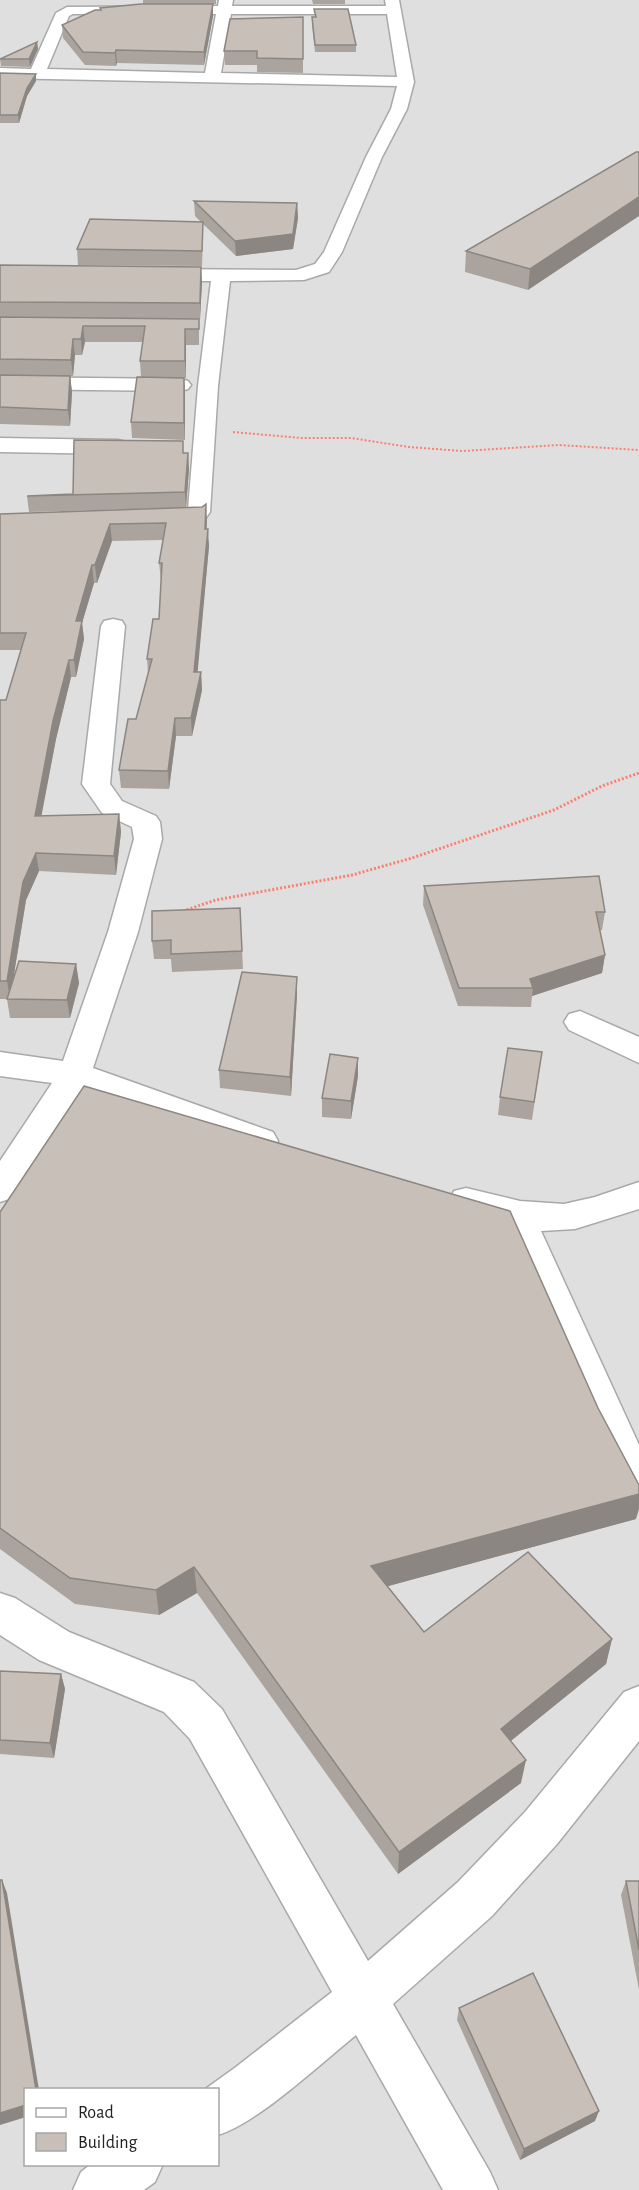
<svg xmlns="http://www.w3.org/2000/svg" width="639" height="2190" viewBox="0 0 639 2190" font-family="'Alegreya Sans',sans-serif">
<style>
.residential{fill:#e0dfdf;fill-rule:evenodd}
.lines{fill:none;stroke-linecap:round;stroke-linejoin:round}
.minor-casing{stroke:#a9a9a9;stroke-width:3}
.path-far1{stroke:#fa8072;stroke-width:2;stroke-dasharray:2 2;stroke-linecap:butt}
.path{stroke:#fa8072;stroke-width:3;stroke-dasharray:2 2;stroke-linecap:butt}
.minor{fill:#fff;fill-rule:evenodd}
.wall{fill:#aba49e}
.shaded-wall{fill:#8b8681}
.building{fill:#c7bfb8;stroke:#8b8681;stroke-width:1.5}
</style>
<rect width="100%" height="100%" fill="#f2efe9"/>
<path class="residential" d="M0,0h639v2190h-639zM26,2090h192v74h-192z"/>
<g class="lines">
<g class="minor-casing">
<g id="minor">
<path d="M219,0h14l-1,6h154l-1,-6h14l15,82 -7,27 -25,48 -40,95 -13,20 -25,8 -74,1 -12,105 -8,126 -7,10 -42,3 -8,-2 -4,-5 4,-5 35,-3 10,-124 13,-105h-53l-7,-2 -2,-4 2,-4 7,-2 138,1 19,-6 9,-12 42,-95 25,-48 6,-23 -397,-8v-10l31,1 25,-56 11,-6 151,-1zM73,14h143l-11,59 -158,-4 22,-53zM231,14h156l10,63 -176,-4z"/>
<path d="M0,377l181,2 7,2 3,4 -3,4 -7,2 -181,-2z"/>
<path d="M0,438l118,2 8,2 3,5 -3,5 -8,2 -118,-2z"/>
<path d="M113,619l9,2 3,5 -15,158 12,17 34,15 4,6 2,17 -24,93 -45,136 180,64 5,9 -5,9 -12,4 -179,-65 -70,109 -12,4v-41l52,-78 -52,-7v-24l63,9 45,-129 26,-93 -2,-12 -30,-14 -20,-29 19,-158 3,-5z"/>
<path d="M580,1011l59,26v26l-70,-33 -5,-8 5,-8z"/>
<path d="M639,1182v27l-64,20 -34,2 98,214v56l-14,-5 -31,-62 -91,-210 -49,-13 -5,-10 5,-10 12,-3 54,13 44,3 31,-7z"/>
<path d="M0,1593l15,5 54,34 125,50 28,27 146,252 90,-79 67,-70 99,-120 15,-6v55l-82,103 -65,72 -99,88 97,168 8,18h-55l-87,-155c-36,29 -97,87 -138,100v-45h-14l32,-23 96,-75 -142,-253 -26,-27 -125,-52 -39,-25z"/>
<path d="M91,2164h72l-8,18 -11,8h-71l8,-18z"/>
</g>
</g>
<path class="path-far1" d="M233,432l68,6h50l58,9 53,4 97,-6 80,5"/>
<path class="path" d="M183,911l33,-11 136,-25 60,-17 142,-48 48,-24 37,-13"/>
<use href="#minor" class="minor"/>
</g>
<g class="wall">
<path d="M143,0h73v4h-3v12l-9,49 -87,-2 -1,3 -31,-1 -22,-27 -1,-13 38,-15 43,-6z"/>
<path d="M312,0h33v4h-32z"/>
<path d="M314,9l42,36v7h-41l-3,-28v-7h3z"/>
<path d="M303,17v56l-46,-1v-7h-32l-1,-14z"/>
<path d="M37,42l1,7 -8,18 -29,-1 -1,-7z"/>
<path d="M0,73l36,1v7l-9,15 -8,27h-19z"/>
<path d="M636,152l-108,138 -63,-18 1,-21z"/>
<path d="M194,201l103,2 1,15 -5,31 -57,7 -33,-32v13l-1,29 -124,-1 -1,-16 124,-27 -6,-6z"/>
<path d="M0,265l202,17 -2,37 -189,-2 188,2v26h-13v33l-45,-1 -1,-16 3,-19h-58l-3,13h-7l-2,21h-25h22l2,16 -2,34 -70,-2z"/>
<path d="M184,378l1,16v46l-53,-2 -1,-16z"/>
<path d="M184,453h4l1,16 -3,39 21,13 -1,8 3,17 -12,126h4l1,18 -10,46h-16l-7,53 -48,-1 -2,-18 17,-51 12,-45 -1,-15 12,-40 2,-39 -2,-17 4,-23 -51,1 -15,42h-3l-12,40 2,16 -8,38h-5l-15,62 -15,77 78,-2 2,18 -5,43 -77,-4 -13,29 -13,80 63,-16 3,19 -9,35h-60l-3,-19h-7v-299h6l15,-50h-21v-136l172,-6 -143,4 -2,-16 46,-2z"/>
<path d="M424,886l181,26 -3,18h-2l5,25 -3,18 -70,23 -1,11 -73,-1 -35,-101z"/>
<path d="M240,908l3,61 -71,3 -1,-13h-17l-2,-18z"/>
<path d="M297,977v18l-6,101 -71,-8 -1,-18z"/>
<path d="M542,1052l-10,68 -34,-5 2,-18z"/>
<path d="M358,1058v18l-7,43 -29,-2v-19z"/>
<path d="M0,1212l636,307 -248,67 36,46 188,7 -6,25 -95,77 10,42 -123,91 -201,-281 -38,22 -84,-11 -75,-55z"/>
<path d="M0,1671l61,3 4,15 -11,69 -54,-4z"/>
<path d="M626,1881h13v109l-18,-95z"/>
<path d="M459,2008l136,113 -75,39 -63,-140z"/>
</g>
<g class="shaded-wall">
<path d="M213,4v12l-9,49v-13z"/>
<path d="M37,42l1,7 -8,18 -1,-8z"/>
<path d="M116,50l1,13 -1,3 -1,-13z"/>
<path d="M36,74v7l-9,15 -8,27 -1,-8 9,-27z"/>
<path d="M639,197v19l-111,74 2,-21z"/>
<path d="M297,203l1,15 -5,31 -57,7 -1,-15z"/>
<path d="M201,267l1,15 -2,37v-16z"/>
<path d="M83,326l2,16 -3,13 -1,-16z"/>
<path d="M185,329l1,16v33l-1,-17z"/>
<path d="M73,339l2,16 -2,21 -2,-16z"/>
<path d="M70,376l2,16 -2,34 -2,-16z"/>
<path d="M184,378l1,16v46l-1,-17z"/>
<path d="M188,453l1,16 -3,39 -1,-16z"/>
<path d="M206,504l1,17 -1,25 -1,-17z"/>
<path d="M110,524l2,17 -15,42 -2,-18z"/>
<path d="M208,529l1,17 -13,144 -2,-18z"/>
<path d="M92,565l2,18 -12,40 2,16 -8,38 -2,-17 2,-39z"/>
<path d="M69,660l2,17 -15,62 -18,95 -3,-18 18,-95z"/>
<path d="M201,672l1,18 -10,46 -1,-18z"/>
<path d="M175,718l1,18 -7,53 -1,-18z"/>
<path d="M119,814l2,18 -5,43 -2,-19z"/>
<path d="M36,853l3,18 -13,29 -16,99 -3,-18 16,-99z"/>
<path d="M605,955l-3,18 -70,23 1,-8 -3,-9z"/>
<path d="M76,964l3,19 -9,35 -3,-18z"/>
<path d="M297,977v18l-6,101 -1,-19z"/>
<path d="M358,1058v18l-7,43v-18z"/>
<path d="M639,1494v15l-3,10 -266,72 1,-25z"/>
<path d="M194,1567l3,26 -38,22 -3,-25z"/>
<path d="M612,1639l-6,25 -109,88 4,-23z"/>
<path d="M61,1674l4,15 -11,69 -4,-15z"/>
<path d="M526,1760l-5,23 -123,91 1,-22z"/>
<path d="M2,1880l5,13 32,197h-3z"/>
<path d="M26,2105v12l-26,8v-12z"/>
<path d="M599,2111l-4,10 -75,39 4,-11z"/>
</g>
<g class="building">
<path d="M141,4h72l-9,48 -88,-2 -1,3 -32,-1 -21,-27 33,-15h6l-1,-2z"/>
<path d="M314,9h34l8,36h-41l-3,-28h4z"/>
<path d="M303,17v42l-46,-1v-7h-33l6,-32z"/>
<path d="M37,42l-8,17h-29z"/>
<path d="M0,73l36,1 -9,14 -9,27h-18z"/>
<path d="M636,152h3v45l-109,72 -64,-18z"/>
<path d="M194,201l103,2 -4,31 -58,7z"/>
<path d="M90,219l113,3 -1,29 -125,-2z"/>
<path d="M0,265l201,2 -1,36 -200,-1z"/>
<path d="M0,317l199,2v10h-14v32h-45l5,-35h-62l-2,13h-8l-2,21 -71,-1z"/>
<path d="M0,375l70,1 -2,34 -68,-3z"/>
<path d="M137,377l47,1v45l-53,-1z"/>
<path d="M74,440l109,1v12h5l-3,39 -158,4 46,-2z"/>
<path d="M206,504l-1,25h3l-14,143h7l-10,46h-16l-7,53 -49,-1 9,-51h8l16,-60h-5l6,-40h6l3,-56h-3l7,-40 -56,1 -15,41h-3l-16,56h6l-8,39h-5l-16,61 -18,95 84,-2 -5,42 -78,-3 -13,29 -16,99h-7v-281h6l20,-67h-26v-119l202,-7z"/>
<path d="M599,876l6,36h-9l9,43 -75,24 3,9h-74l-35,-102z"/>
<path d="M240,908l2,43 -71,3v-14l-19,1v-30z"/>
<path d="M19,961l57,3 -9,36 -60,-1z"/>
<path d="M242,972l55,5 -7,100 -71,-7z"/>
<path d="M508,1048l34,4 -8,50 -34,-5z"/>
<path d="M330,1054l28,4 -7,43 -29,-3z"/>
<path d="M84,1086l426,125 88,197 41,77v9l-268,72 53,66 104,-80 84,87 -111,90 25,31 -127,92 -205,-285 -38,23 -86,-12 -70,-50v-316z"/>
<path d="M0,1671l61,3 -11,69 -50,-3z"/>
<path d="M0,1880h2l34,210h-10v15l-26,8z"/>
<path d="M626,1881h13v69z"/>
<path d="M533,1973l66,138 -75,38 -65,-141z"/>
</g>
<rect x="24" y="2088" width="195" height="78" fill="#ffffff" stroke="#a7a7a7" stroke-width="1.5"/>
<rect x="36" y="2108" width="30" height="9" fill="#ffffff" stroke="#a7a7a7" stroke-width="1.5"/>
<text x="78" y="2118" font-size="18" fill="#222222">Road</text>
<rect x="36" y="2133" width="30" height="18" fill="#c7bfb8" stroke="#a7a7a7" stroke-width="1.5"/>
<text x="78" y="2148" font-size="18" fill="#222222">Building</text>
</svg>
